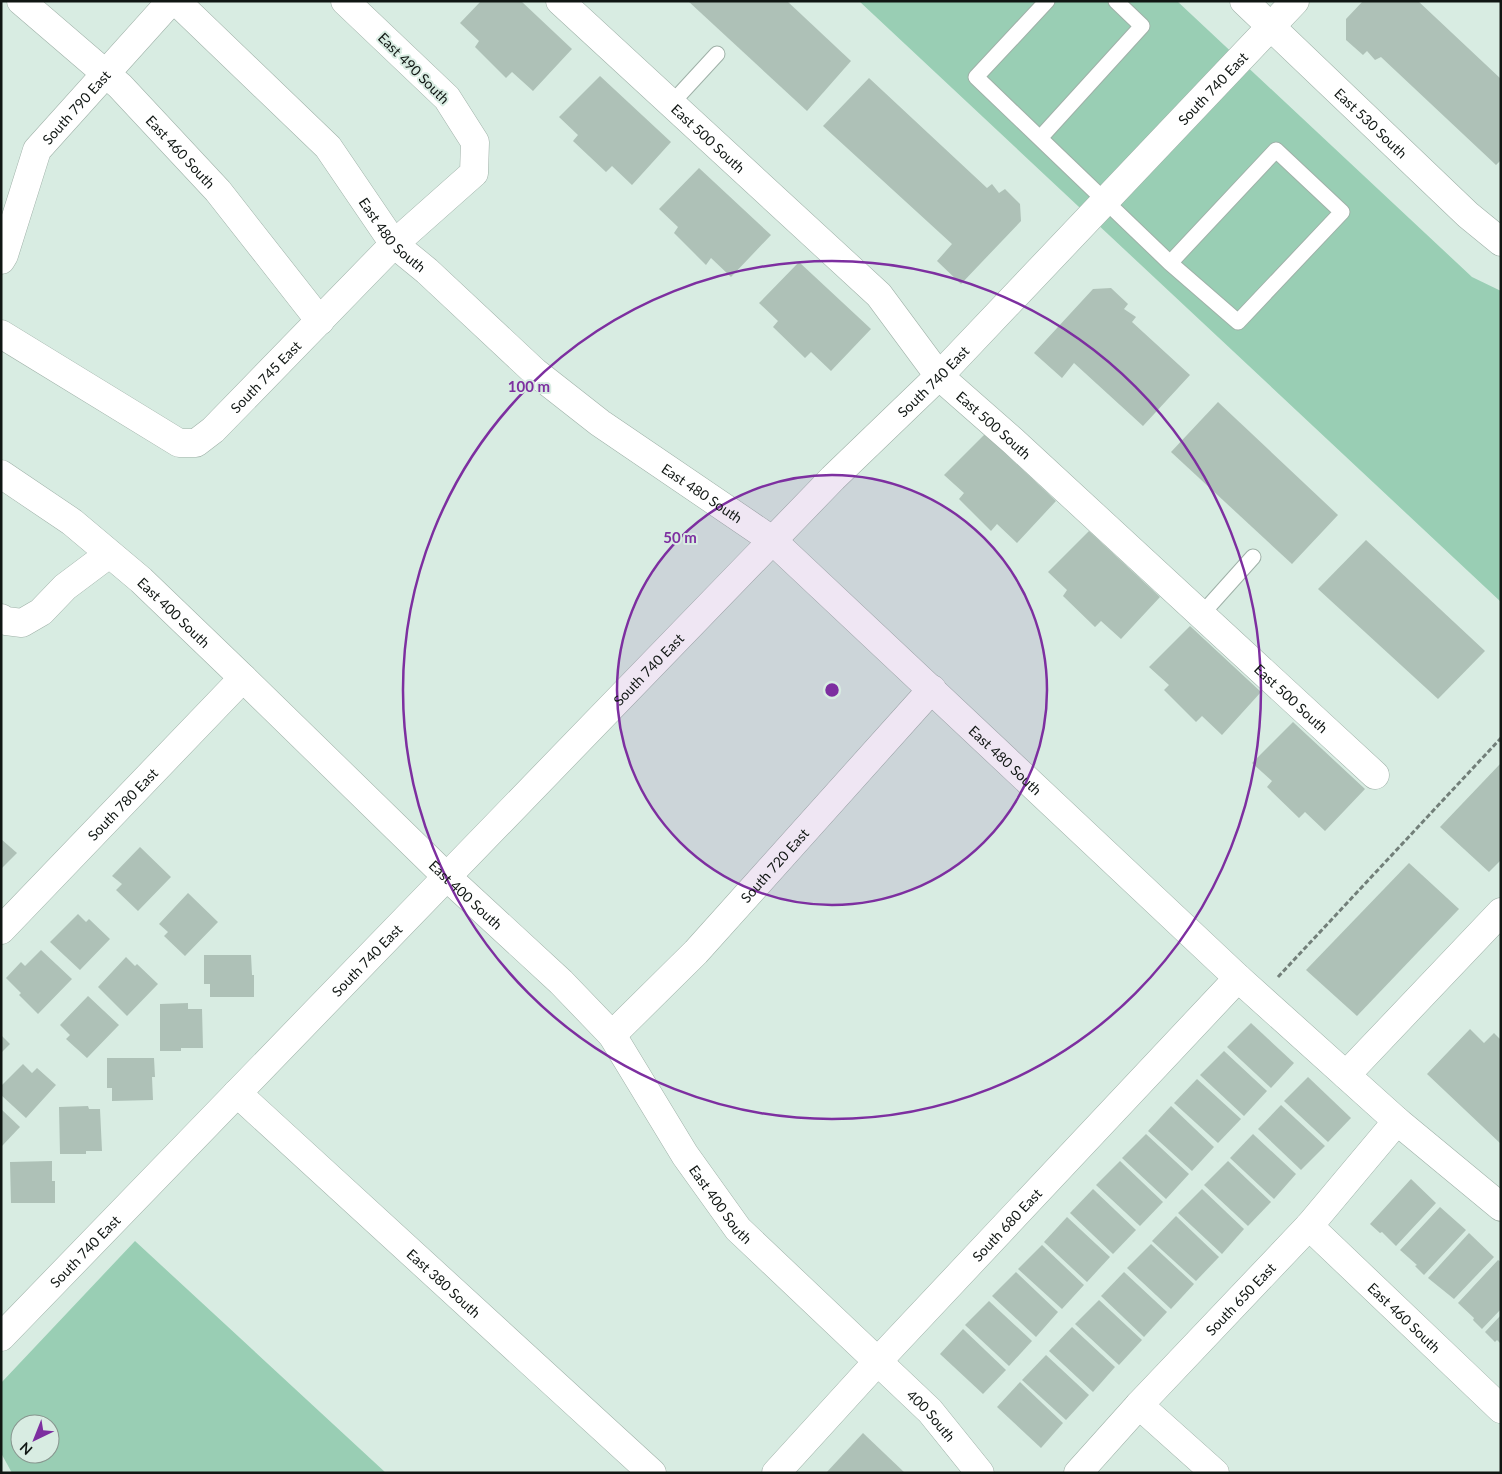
<svg xmlns="http://www.w3.org/2000/svg" width="1502" height="1474" viewBox="0 0 1502 1474" font-family="Lato,sans-serif">
<style>
.green{fill:#99ceb4;fill-rule:evenodd}
.building{fill:#aec1b7}
.lines{fill:none;stroke-linecap:round;stroke-linejoin:round}
.service-casing{stroke:#9fb1a8;stroke-width:17}
.minor-casing{stroke:#9fb1a8;stroke-width:29}
.path{stroke:#727f79;stroke-width:3;stroke-dasharray:5 2.5;stroke-linecap:butt}
.service{stroke:#fff;stroke-width:15}
.minor{stroke:#fff;stroke-width:28}
.ring{fill:none;stroke:#7d2fa0;stroke-width:2.5}
.labels{text-anchor:middle;dominant-baseline:central;stroke-width:4;stroke-linejoin:round;paint-order:stroke}
.street-label{font-size:14px;fill:#101613;stroke:#d8ece2}
.centre{fill:#7d2fa0;stroke:#d8ece2;stroke-width:2.5}
.ring-label{font-size:15px;text-anchor:middle;font-weight:bold;fill:#7d2fa0;stroke:#d8ece2;stroke-width:4;stroke-linejoin:round;paint-order:stroke}
</style>
<rect width="100%" height="100%" fill="#d8ece2"/>
<g class="green">
<path d="M859,1h318l295,276 29,14v311z"/>
<path d="M135,1241l251,232h-374l-11,-20v-70zM20,1424h30v30h-30z"/>
</g>
<g class="building">
<path d="M481,1h40l51,48 -39,42 -21,-19 -6,6 -31,-31 4,-6 -19,-18z"/>
<path d="M688,1h99l64,60 -44,50z"/>
<path d="M1363,1h55l83,78v81l-5,5 -115,-108 -6,3 -8,-9 -4,4 -17,-15v-21z"/>
<path d="M600,76l71,66 -39,43 -20,-19 -6,6 -33,-31 5,-6 -19,-18z"/>
<path d="M869,78l118,110 5,-4 7,9 6,-4 15,15 1,17 -60,63 -24,-23 15,-17 -129,-118z"/>
<path d="M699,168l72,67 -40,42 -20,-19 -5,7 -32,-32 4,-6 -19,-18z"/>
<path d="M799,262l72,67 -40,42 -20,-19 -6,6 -32,-31 5,-6 -19,-18z"/>
<path d="M1111,288l17,16 -4,5 12,8 -4,5 58,53 -47,51 -69,-63 -12,15 -28,-25 59,-64z"/>
<path d="M1218,402l120,113 -46,49 -121,-112z"/>
<path d="M985,434l71,67 -39,42 -20,-19 -6,7 -32,-32 5,-6 -20,-18z"/>
<path d="M1089,531l71,66 -39,42 -20,-18 -6,6 -32,-31 4,-6 -19,-18z"/>
<path d="M1366,540l119,111 -47,48 -120,-110z"/>
<path d="M1190,626l71,66 -39,43 -20,-19 -6,6 -32,-32 5,-5 -20,-18z"/>
<path d="M1293,722l72,67 -40,42 -20,-19 -6,6 -32,-31 5,-6 -20,-18z"/>
<path d="M1501,763v97l-12,12 -49,-45z"/>
<path d="M1,839l16,14 -16,16z"/>
<path d="M140,847l31,30 -33,34 -22,-21 6,-6 -10,-8z"/>
<path d="M1409,863l50,46 -102,107 -51,-46z"/>
<path d="M188,893l30,29 -33,34 -21,-20 4,-4 -9,-8z"/>
<path d="M78,914l8,8 3,-3 21,20 -30,31 -30,-28z"/>
<path d="M41,950l31,29 -34,35 -19,-19 2,-2 -15,-15 15,-16 4,4z"/>
<path d="M204,955h47l1,20h2v22h-44v-13h-6z"/>
<path d="M126,957l9,9 2,-2 21,20 -31,32 -29,-29z"/>
<path d="M88,996l31,29 -32,33 -21,-19 4,-4 -10,-10z"/>
<path d="M188,1003v6h14l1,39h-22v3h-21v-47z"/>
<path d="M1251,1023l43,40 -23,25 -44,-41z"/>
<path d="M1470,1029l14,14 10,-10 7,7v104l-74,-70z"/>
<path d="M1,1035l9,9 -9,9z"/>
<path d="M1224,1051l43,40 -23,25 -44,-41z"/>
<path d="M107,1058h47l1,19h-3l1,23 -41,1v-13h-5z"/>
<path d="M23,1064l9,9 5,-5 19,17 -30,33 -25,-23v-9z"/>
<path d="M1308,1077l43,41 -23,24 -44,-41z"/>
<path d="M1197,1079l44,40 -23,24 -44,-40z"/>
<path d="M1281,1105l44,41 -24,24 -43,-41z"/>
<path d="M88,1106l1,3h11l2,42h-16v3h-26l-1,-47z"/>
<path d="M1171,1106l43,41 -22,24 -44,-40z"/>
<path d="M1,1109l19,18 -19,20z"/>
<path d="M1146,1134l43,40 -23,25 -44,-41z"/>
<path d="M1253,1134l43,40 -22,25 -44,-41z"/>
<path d="M52,1161v20h3v22h-44l-1,-41z"/>
<path d="M1120,1161l43,41 -23,24 -44,-41z"/>
<path d="M1228,1161l43,41 -23,24 -44,-41z"/>
<path d="M1411,1179l25,24 -40,43 -14,-14 -2,1 -10,-9z"/>
<path d="M1093,1189l43,41 -23,24 -43,-41z"/>
<path d="M1202,1189l42,40 -22,25 -44,-41z"/>
<path d="M1440,1207l26,23 -42,45 -9,-9 2,-1 -17,-15z"/>
<path d="M1176,1216l43,41 -23,24 -44,-40z"/>
<path d="M1067,1217l43,40 -23,25 -43,-40z"/>
<path d="M1469,1233l25,24 -40,42 -26,-21z"/>
<path d="M1151,1244l43,40 -23,25 -44,-41z"/>
<path d="M1042,1245l42,40 -22,24 -44,-40z"/>
<path d="M1498,1260l3,2v47l-19,20 -9,-9 1,-2 -16,-15z"/>
<path d="M1016,1272l42,40 -22,25 -44,-41z"/>
<path d="M1124,1272l43,40 -23,25 -43,-41z"/>
<path d="M1099,1300l43,40 -23,25 -44,-41z"/>
<path d="M989,1301l43,40 -23,25 -44,-41z"/>
<path d="M1501,1315v29l-4,-4 -2,2 -10,-10z"/>
<path d="M1072,1327l43,40 -22,25 -44,-41z"/>
<path d="M963,1329l43,41 -23,24 -43,-40z"/>
<path d="M1046,1355l43,40 -23,25 -44,-40z"/>
<path d="M1020,1382l43,41 -22,25 -44,-41z"/>
<path d="M863,1433l42,40h-79z"/>
</g>
<g class="lines">
<g class="service-casing">
<g id="service">
<path d="M1047,1l-71,76 194,186 68,59 104,-110 -66,-62 -106,113"/>
<path d="M671,104l46,-50"/>
<path d="M1041,137l101,-111 -26,-25"/>
<path d="M1201,615l52,-58"/>
</g>
</g>
<g class="minor-casing">
<g id="minor">
<path id="s1" d="M21,1l99,85 98,105 102,130"/>
<path id="s2" d="M176,1l152,146 66,97 33,27 108,101 65,51 172,117 466,438 159,143 104,86"/>
<path id="s3" d="M560,1l319,294 60,81 74,65 362,334"/>
<path id="s4" d="M1244,1l224,214 33,27"/>
<path id="s5" d="M1,260l3,-5 33,-105 134,-149"/>
<path id="s6" d="M1,334l178,109h17l17,-13 181,-186 80,-71 1,-31 -28,-44 -102,-97"/>
<path id="s7" d="M1,474l71,48 69,58 102,98 203,198 115,106 51,53 73,120 53,74 192,182 50,62"/>
<path d="M1,618l5,3 16,2 19,-11 24,-25 44,-33"/>
<path id="s8" d="M1,930l242,-252"/>
<path id="s9" d="M612,1035l84,-83 236,-263"/>
<path d="M1346,1075l155,-163"/>
<path id="s10" d="M237,1093l415,380"/>
<path id="s11" d="M1309,1226l192,183"/>
<path id="s12" d="M1,1337l832,-859 106,-102 356,-375"/>
<path d="M1139,1405l76,68"/>
<path id="s13" d="M776,1473l102,-112 360,-383"/>
<path id="s14" d="M1078,1473l61,-68 170,-179 88,-105"/>
</g>
</g>
<path class="path" d="M1278,977l223,-239"/>
<use href="#service" class="service"/>
<use href="#minor" class="minor"/>
</g>
<circle cx="832" cy="690" r="215" fill="#7d2fa0" fill-opacity=".12"/>
<g class="ring">
<circle cx="832" cy="690" r="215"/>
<circle cx="832" cy="690" r="429"/>
</g>
<g class="labels">
<g class="street-label">
<text transform="translate(414 68) rotate(45)">East 490 South</text>
<text stroke="none"><textPath href="#s12" startOffset="1740">South 740 East</textPath></text>
<text stroke="none"><textPath href="#s5" startOffset="174">South 790 East</textPath></text>
<text stroke="none"><textPath href="#s4" startOffset="176">East 530 South</textPath></text>
<text stroke="none"><textPath href="#s3" startOffset="202">East 500 South</textPath></text>
<text stroke="none"><textPath href="#s1" startOffset="220">East 460 South</textPath></text>
<text stroke="none"><textPath href="#s2" startOffset="320">East 480 South</textPath></text>
<text stroke="none"><textPath href="#s6" startOffset="322">South 745 East</textPath></text>
<text stroke="none"><textPath href="#s12" startOffset="1335">South 740 East</textPath></text>
<text stroke="none"><textPath href="#s3" startOffset="608">East 500 South</textPath></text>
<text stroke="none"><textPath href="#s2" startOffset="725">East 480 South</textPath></text>
<text stroke="none"><textPath href="#s7" startOffset="222">East 400 South</textPath></text>
<text stroke="none"><textPath href="#s12" startOffset="930">South 740 East</textPath></text>
<text stroke="none"><textPath href="#s3" startOffset="1012">East 500 South</textPath></text>
<text stroke="none"><textPath href="#s2" startOffset="1130">East 480 South</textPath></text>
<text stroke="none"><textPath href="#s8" startOffset="175">South 780 East</textPath></text>
<text stroke="none"><textPath href="#s9" startOffset="235">South 720 East</textPath></text>
<text stroke="none"><textPath href="#s7" startOffset="628">East 400 South</textPath></text>
<text stroke="none"><textPath href="#s12" startOffset="525">South 740 East</textPath></text>
<text stroke="none"><textPath href="#s7" startOffset="1032">East 400 South</textPath></text>
<text stroke="none"><textPath href="#s13" startOffset="339">South 680 East</textPath></text>
<text stroke="none"><textPath href="#s12" startOffset="120">South 740 East</textPath></text>
<text stroke="none"><textPath href="#s10" startOffset="281">East 380 South</textPath></text>
<text stroke="none"><textPath href="#s14" startOffset="238">South 650 East</textPath></text>
<text stroke="none"><textPath href="#s11" startOffset="132">East 460 South</textPath></text>
<text stroke="none"><textPath href="#s7" startOffset="1331">400 South</textPath></text>
</g>
</g>
<circle cx="832" cy="690" r="8" class="centre"/>
<g class="ring-label">
<text x="529" y="392">100 m</text>
<text x="680" y="543">50 m</text>
</g>
<rect width="1502" height="1474" fill="none" stroke="#101613" stroke-width="5"/>
<g transform="translate(35 1439) rotate(223)"><circle r="24" fill="#d8ece2" stroke="#88968f"/>
<path d="M0-4L9 19L0 12L-9 19Z" fill="#7d2fa0"/>
<text y="-8" font-size="14" font-weight="bold" text-anchor="middle" fill="#101613">N</text>
</g>
</svg>
